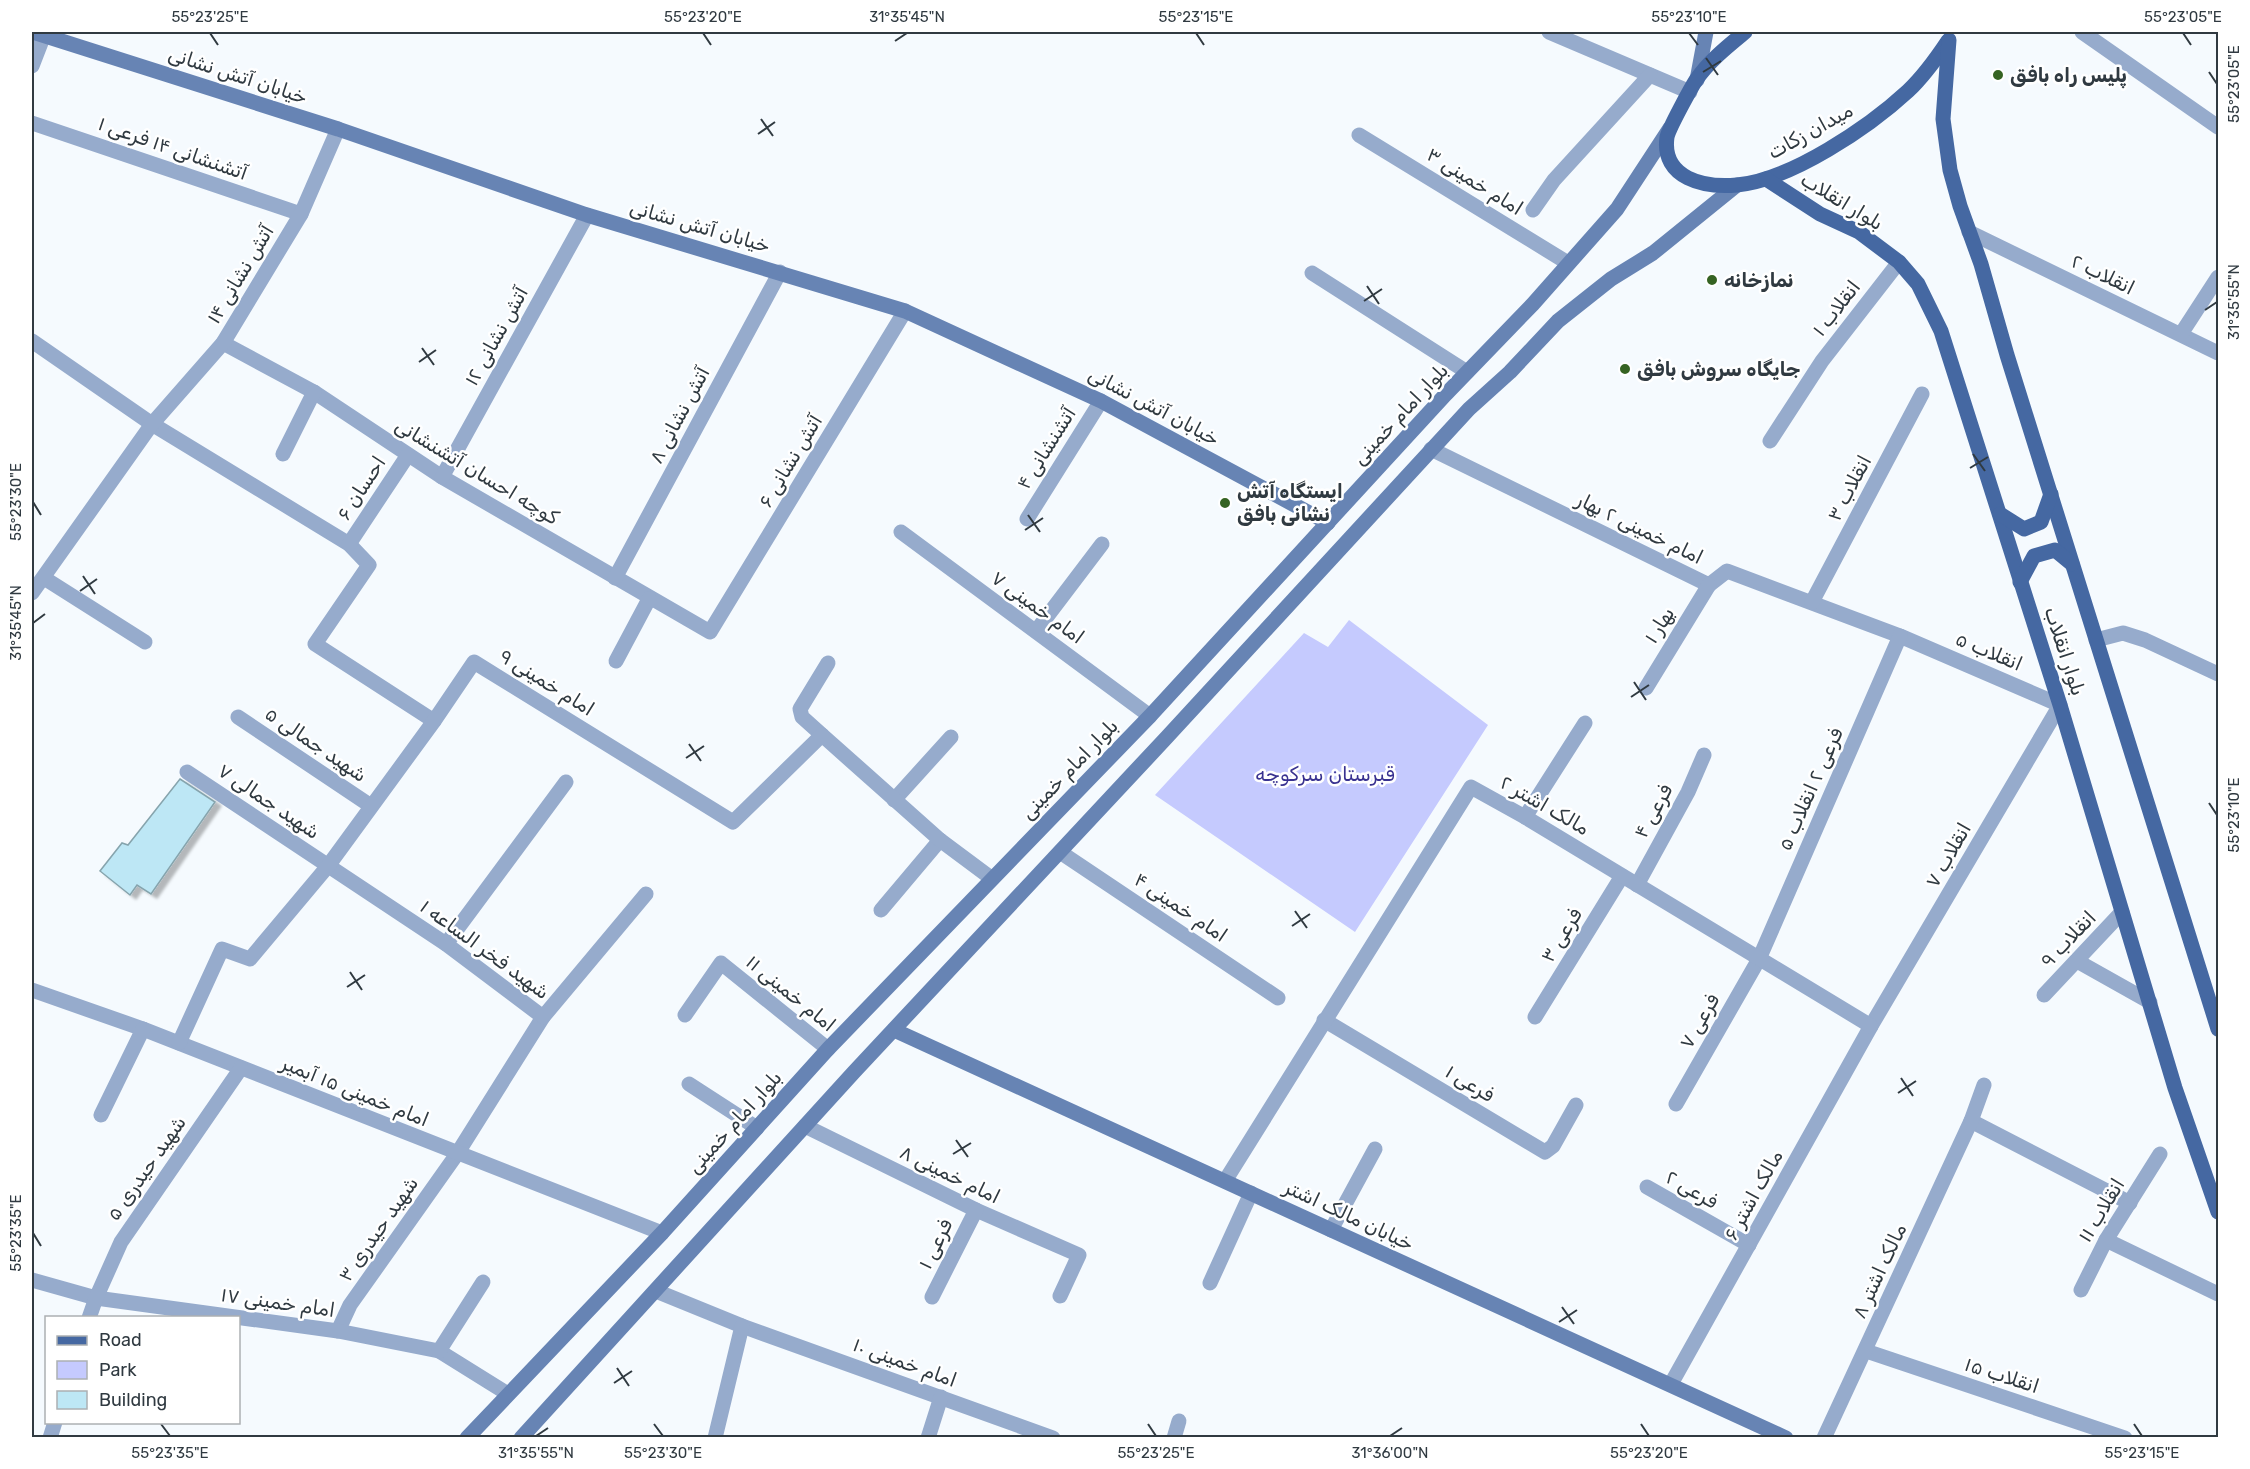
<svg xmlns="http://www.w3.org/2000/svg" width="2250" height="1469" viewBox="0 0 2250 1469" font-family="Rubik,Cairo,sans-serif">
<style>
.green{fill:#c5cafe}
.building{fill:#bde7f5;stroke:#86a4ad;stroke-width:1.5;filter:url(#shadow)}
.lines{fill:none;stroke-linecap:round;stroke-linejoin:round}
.street{stroke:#96abcc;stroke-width:15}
.secondary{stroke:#6784b4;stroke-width:15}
.primary{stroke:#4568a2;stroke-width:15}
.ticks{fill:none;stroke:#303a41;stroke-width:2}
.poi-dot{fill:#356322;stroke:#fff;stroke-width:2}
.labels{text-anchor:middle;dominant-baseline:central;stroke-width:5;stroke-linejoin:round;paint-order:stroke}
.street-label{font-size:20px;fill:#303a41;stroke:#fff}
.poi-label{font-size:20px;font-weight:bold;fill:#303a41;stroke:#fff;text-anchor:start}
.park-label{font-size:20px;fill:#393290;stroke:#fff}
.neatline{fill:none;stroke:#303a41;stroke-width:2}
.ticks-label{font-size:15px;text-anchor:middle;fill:#303a41}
</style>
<defs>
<filter id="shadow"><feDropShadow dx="6" dy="4" stdDeviation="1.5" flood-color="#0004"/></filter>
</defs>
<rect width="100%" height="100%" fill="#f5fafe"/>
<path class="green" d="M1349,620l139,105 -133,207 -200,-137 149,-162 24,14z"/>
<path class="building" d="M180,779l35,23 -64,92 -14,-9 -7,10 -30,-24 22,-28 6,2z"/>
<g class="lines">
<g class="street">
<path d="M1549,32l141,60"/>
<path d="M2082,32l136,95"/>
<path d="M32,66l12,-31"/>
<path d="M32,123l269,91"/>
<path d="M1359,135l209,128"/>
<path d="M1533,210l21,-30 96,-105"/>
<path d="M1969,232l249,121"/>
<path d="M1312,273l155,99"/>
<path d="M2181,334l37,-57"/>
<path d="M32,341l120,83 197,120 20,21 -54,79 119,77"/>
<path d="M223,343l91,49 128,85 268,155 195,-321"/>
<path d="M1770,441l52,-80 77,-99"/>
<path d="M1431,449l278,136 18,-14 173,65 160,69 -189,321 -200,358"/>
<path d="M283,454l31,-62"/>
<path d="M442,477l145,-262"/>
<path d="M1027,519l74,-118"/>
<path d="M901,532l249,184"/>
<path d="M349,544l59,-89"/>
<path d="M44,578l101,64"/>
<path d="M615,578l165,-306"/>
<path d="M32,593l120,-169 71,-81 78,-129 37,-85"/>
<path d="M1812,602l110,-208"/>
<path d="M1036,631l66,-87"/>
<path d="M2096,640l27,-7 22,7 73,34"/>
<path d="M616,661l33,-62"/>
<path d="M1646,688l63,-103"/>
<path d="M238,717l133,89"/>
<path d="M822,735l-20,-18 -2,-8 28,-46"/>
<path d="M187,772l259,172 97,73 -86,137 -107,151 -12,26"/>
<path d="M894,800l57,-63"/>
<path d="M1525,817l60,-94"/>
<path d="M1060,852l218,146"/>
<path d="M1637,885l51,-93 16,-37"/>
<path d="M881,910l59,-70"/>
<path d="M446,944l120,-162"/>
<path d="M2077,961l73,41"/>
<path d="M32,990l111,39 519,204"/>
<path d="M2044,995l78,-83"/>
<path d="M685,1015l36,-52 107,86"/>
<path d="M543,1017l103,-123"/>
<path d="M1535,1017l87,-141"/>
<path d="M1324,1020l221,132 8,-6 23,-41"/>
<path d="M179,1043l43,-94 28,10 78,-93 106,-145 40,-59 259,160 89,-87 118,105 51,38"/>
<path d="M689,1084l68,44"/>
<path d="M1676,1104l83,-145 141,-323"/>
<path d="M101,1115l42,-86"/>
<path d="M1971,1121l159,82"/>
<path d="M805,1126l171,84 103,45 -19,41"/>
<path d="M1225,1181l246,-394 54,30 346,209"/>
<path d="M1647,1187l102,58"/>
<path d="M1331,1230l44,-81"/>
<path d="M2106,1240l112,54"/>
<path d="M32,1280l64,18 242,33 101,20 69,43"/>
<path d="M1210,1283l41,-90"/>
<path d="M2081,1290l25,-50 54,-86"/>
<path d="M656,1291l86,35 311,112"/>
<path d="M932,1297l44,-87"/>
<path d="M89,1318l7,-20 25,-56 120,-174"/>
<path d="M439,1351l44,-69"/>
<path d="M1866,1351l259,87"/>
<path d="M50,1438l5,-16"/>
<path d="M715,1438l27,-112"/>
<path d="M928,1438l13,-41"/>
<path d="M1174,1438l5,-17"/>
<path d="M1824,1438l147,-317 13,-36"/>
</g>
<g class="secondary">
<path d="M33,32l305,97 249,86 318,96 196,90 227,122"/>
<path d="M1697,80l9,-48"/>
<path d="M894,1030l892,408"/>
<path d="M467,1438l195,-205 166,-184 322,-333 296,-322 87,-90 84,-95 53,-81"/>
<path d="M521,1438l333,-366 313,-335 302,-328 41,-37 48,-51 53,-42 42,-26 84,-68"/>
</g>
<g class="primary">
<path d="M1745,32c-17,14 -36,29 -49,48 -5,8 -27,48 -29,57 -6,42 38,51 70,48 54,-5 132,-58 171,-94 15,-14 28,-32 40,-50"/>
<path d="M1949,40l-6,79 7,51 10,36 21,58 26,91 211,674"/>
<path d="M1766,179l54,35 39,18 40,30 19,22 23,47 119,374 115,383 43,124"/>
<path d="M2000,514l24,15 17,-7 10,-28"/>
<path d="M2020,582l14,-26 21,-6 17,14"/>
</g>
</g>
<path class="ticks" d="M210,33l8,12M703,33l8,12M1196,33l8,12M1689,33l9,12M2183,33l8,12M895,41l12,-8M1706,58l12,17M1703,72l18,-11M2209,72l8,12M761,119l12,17M758,134l17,-12M1367,286l12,18M1364,301l18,-12M2205,310l12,-8M422,348l12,17M419,362l17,-12M1973,454l12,17M1970,468l18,-11M33,502l8,13M1028,515l12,17M1025,530l18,-12M83,576l12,18M80,591l17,-12M33,623l12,-9M1634,682l12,18M1631,697l18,-12M689,744l12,17M686,758l18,-12M2209,803l8,12M1295,911l12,17M1292,926l18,-12M350,972l12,18M347,987l18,-12M1901,1078l12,18M1898,1093l18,-12M956,1140l12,17M953,1154l18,-11M33,1233l8,13M1562,1307l12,17M1559,1322l18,-12M617,1368l12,18M614,1383l18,-12M161,1424l9,12M654,1424l9,12M1148,1424l8,12M1641,1424l8,12M2134,1424l8,12M536,1436l12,-8M1390,1436l12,-8"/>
<g class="poi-dot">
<circle cx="1998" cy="75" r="6"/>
<circle cx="1712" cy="280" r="6"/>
<circle cx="1625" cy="369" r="6"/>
<circle cx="1225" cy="503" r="6"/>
</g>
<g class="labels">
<g class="street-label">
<text transform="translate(238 75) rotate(18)">خیابان آتش نشانی</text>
<text transform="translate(1810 131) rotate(-29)">میدان زکات</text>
<text transform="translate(173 148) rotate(19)">آتشنشانی ۱۴ فرعی ۱</text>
<text transform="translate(1475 181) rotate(32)">امام خمینی ۳</text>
<text transform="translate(1842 201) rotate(31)">بلوار انقلاب</text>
<text transform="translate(700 226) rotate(16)">خیابان آتش نشانی</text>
<text transform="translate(240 274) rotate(-59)">آتش نشانی ۱۴</text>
<text transform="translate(2103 274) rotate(26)">انقلاب ۲</text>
<text transform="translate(1836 308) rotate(-52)">انقلاب ۱</text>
<text transform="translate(496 336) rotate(-61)">آتش نشانی ۱۲</text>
<text transform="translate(1154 406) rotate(28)">خیابان آتش نشانی</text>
<text transform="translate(1400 414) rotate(-47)">بلوار امام خمینی</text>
<text transform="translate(679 415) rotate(-62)">آتش نشانی ۸</text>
<text transform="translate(1046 448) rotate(-58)">آتشنشانی ۴</text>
<text transform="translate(790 461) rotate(-59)">آتش نشانی ۶</text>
<text transform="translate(477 471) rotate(31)">کوچه احسان آتشنشانی</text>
<text transform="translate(361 488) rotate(-57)">احسان ۶</text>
<text transform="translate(1849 488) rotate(-62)">انقلاب ۳</text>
<text transform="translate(1640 528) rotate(26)">امام خمینی ۲ بهار</text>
<text transform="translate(1038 607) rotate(36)">امام خمینی ۷</text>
<text transform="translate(1659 625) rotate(-58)">بهار ۱</text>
<text transform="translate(1989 651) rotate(23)">انقلاب ۵</text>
<text transform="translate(2065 651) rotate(72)">بلوار انقلاب</text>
<text transform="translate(547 682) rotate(32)">امام خمینی ۹</text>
<text transform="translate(316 744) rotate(34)">شهید جمالی ۵</text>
<text transform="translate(1069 769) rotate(-46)">بلوار امام خمینی</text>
<text transform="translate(1810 789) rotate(-66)">فرعی ۲ انقلاب ۵</text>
<text transform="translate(269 801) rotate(34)">شهید جمالی ۷</text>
<text transform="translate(1545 805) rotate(30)">مالک اشتر ۲</text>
<text transform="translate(1653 811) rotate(-61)">فرعی ۴</text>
<text transform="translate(1948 855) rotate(-60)">انقلاب ۷</text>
<text transform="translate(1181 907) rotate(34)">امام خمینی ۴</text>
<text transform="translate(1561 935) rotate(-58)">فرعی ۳</text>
<text transform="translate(2068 939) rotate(-46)">انقلاب ۹</text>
<text transform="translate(485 949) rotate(36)">شهید فخر الساعه ۱</text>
<text transform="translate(791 993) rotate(39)">امام خمینی ۱۱</text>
<text transform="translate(1699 1021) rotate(-60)">فرعی ۷</text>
<text transform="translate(1470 1083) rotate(31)">فرعی ۱</text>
<text transform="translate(355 1091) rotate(22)">امام خمینی ۱۵ آبمیر</text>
<text transform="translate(734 1122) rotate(-48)">بلوار امام خمینی</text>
<text transform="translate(146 1168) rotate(-55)">شهید حیدری ۵</text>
<text transform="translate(950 1174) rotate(26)">امام خمینی ۸</text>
<text transform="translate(1692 1189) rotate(30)">فرعی ۲</text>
<text transform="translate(1753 1195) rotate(-61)">مالک اشتر ۶</text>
<text transform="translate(2101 1210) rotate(-59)">انقلاب ۱۱</text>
<text transform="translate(1349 1215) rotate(25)">خیابان مالک اشتر</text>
<text transform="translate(378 1229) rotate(-55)">شهید حیدری ۳</text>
<text transform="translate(935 1244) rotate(-64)">فرعی ۱</text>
<text transform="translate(1879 1271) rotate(-65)">مالک اشتر ۸</text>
<text transform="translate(278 1302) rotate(8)">امام خمینی ۱۷</text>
<text transform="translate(905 1362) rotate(20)">امام خمینی ۱۰</text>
<text transform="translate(2002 1375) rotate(18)">انقلاب ۱۵</text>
</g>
<g class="poi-label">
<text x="2010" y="75">پلیس راه بافق</text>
<text x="1724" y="280">نمازخانه</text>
<text x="1637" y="369">جایگاه سروش بافق</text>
<text x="1237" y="491">ایستگاه آتش<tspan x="1237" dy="23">نشانی بافق</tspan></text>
</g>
<g class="park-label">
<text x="1325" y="774">قبرستان سرکوچه</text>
</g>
</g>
<rect width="2250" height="1469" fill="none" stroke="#ffffff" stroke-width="66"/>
<rect x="45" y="1316" width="195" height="108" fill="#ffffff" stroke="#acb0b3" stroke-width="1.5"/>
<rect x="57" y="1336" width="30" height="9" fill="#4568a2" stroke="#acb0b3" stroke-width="1.5"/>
<text x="99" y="1346" font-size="18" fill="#303a41">Road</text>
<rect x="57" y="1361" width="30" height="18" fill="#c5cafe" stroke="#acb0b3" stroke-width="1.5"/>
<text x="99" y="1376" font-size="18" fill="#303a41">Park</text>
<rect x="57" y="1391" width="30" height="18" fill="#bde7f5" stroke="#acb0b3" stroke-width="1.5"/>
<text x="99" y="1406" font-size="18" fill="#303a41">Building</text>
<rect x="33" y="33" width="2184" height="1403" class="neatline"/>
<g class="ticks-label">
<text x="210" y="22">55°23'25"E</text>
<text x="703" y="22">55°23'20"E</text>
<text x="907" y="22">31°35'45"N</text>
<text x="1196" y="22">55°23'15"E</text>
<text x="1689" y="22">55°23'10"E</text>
<text x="2183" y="22">55°23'05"E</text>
<text transform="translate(2234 84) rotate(-90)" y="5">55°23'05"E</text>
<text transform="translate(2234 302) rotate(-90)" y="5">31°35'55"N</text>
<text transform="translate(16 502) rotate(-90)" y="5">55°23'30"E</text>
<text transform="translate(16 623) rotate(-90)" y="5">31°35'45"N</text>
<text transform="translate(2234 815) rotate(-90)" y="5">55°23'10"E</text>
<text transform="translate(16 1233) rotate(-90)" y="5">55°23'35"E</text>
<text x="170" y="1458">55°23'35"E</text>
<text x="536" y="1458">31°35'55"N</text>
<text x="663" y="1458">55°23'30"E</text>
<text x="1156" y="1458">55°23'25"E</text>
<text x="1390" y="1458">31°36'00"N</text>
<text x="1649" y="1458">55°23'20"E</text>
<text x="2142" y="1458">55°23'15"E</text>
</g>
</svg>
